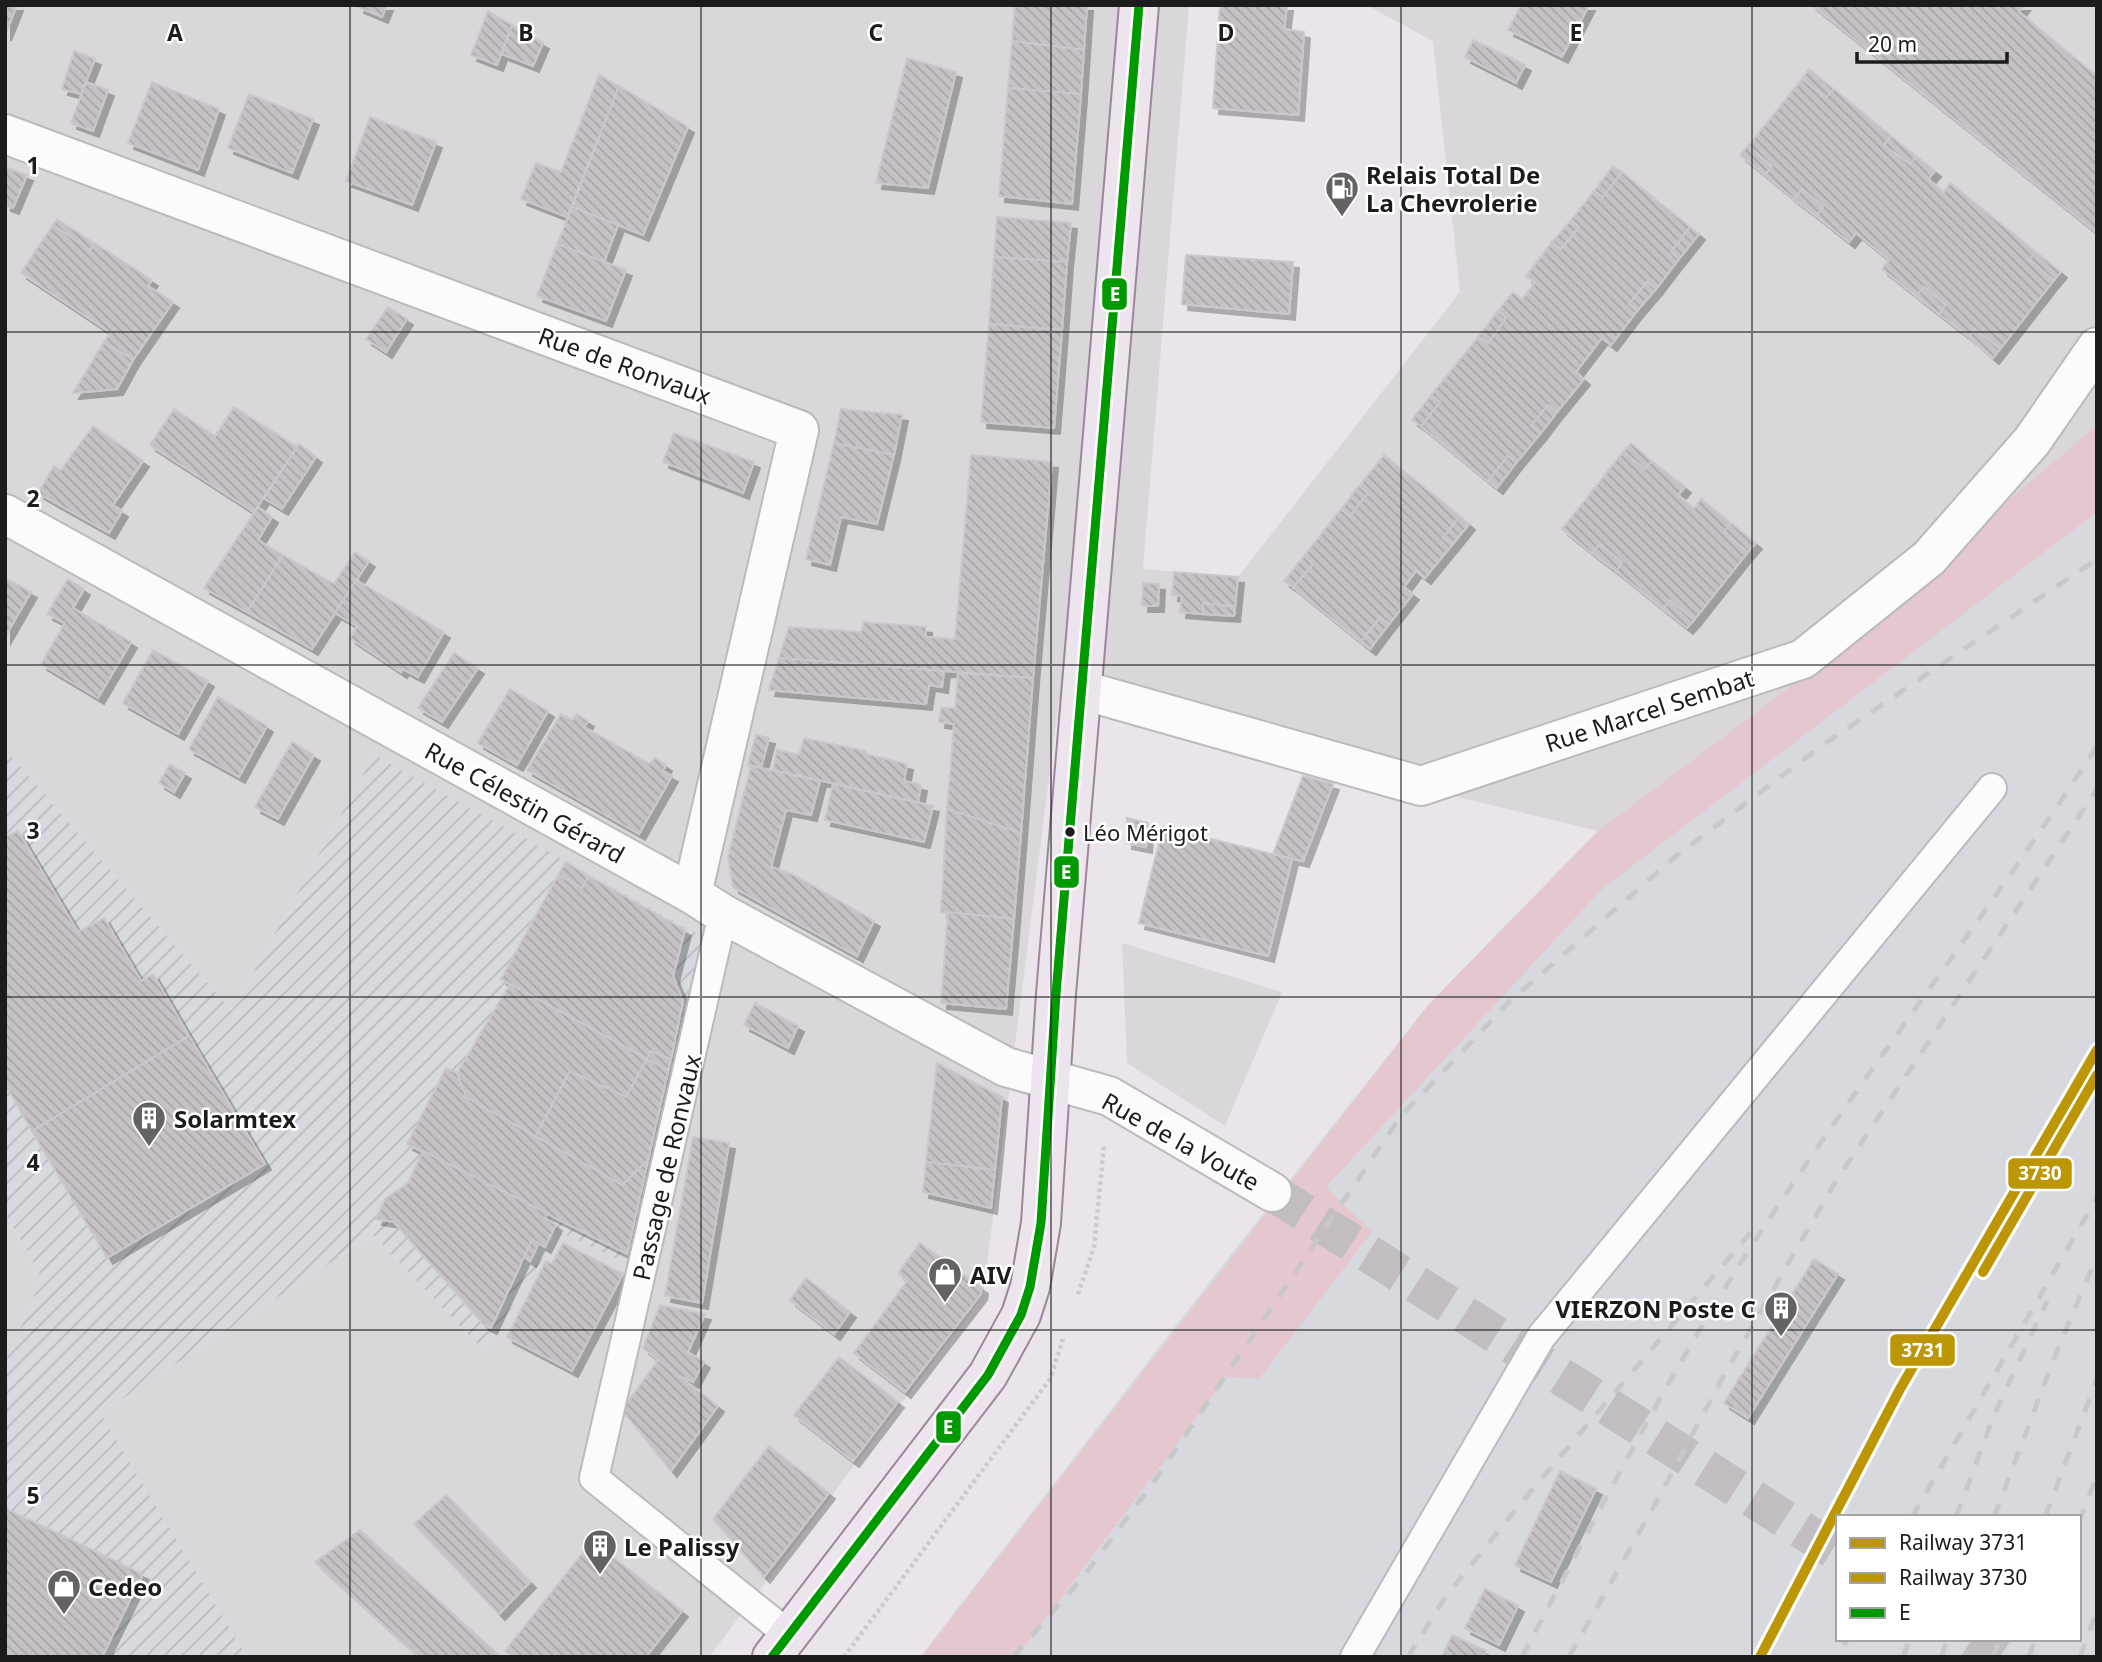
<svg xmlns="http://www.w3.org/2000/svg" width="2102" height="1662" viewBox="0 0 2102 1662" font-family="'Noto Sans',sans-serif">
<style>
.residential{fill:#d9d7d9}
.industrial{fill:url(#industrial-furrows)}
.railway{fill:#d7d9df;fill-rule:evenodd}
.grass{fill:#e5c7d0}
.building{fill:url(#building-back-hatch);stroke:#ccc7cd;stroke-width:2;filter:url(#shadow)}
.lines{fill:none;stroke-linecap:round;stroke-linejoin:round}
.street-tunnel{stroke:#c1bdc1;stroke-width:38;stroke-dasharray:38 19;stroke-linecap:butt}
.lane-casing{stroke:#bcbabc;stroke-width:32}
.street-casing{stroke:#bcbabc;stroke-width:42}
.primary-casing{stroke:#9c859d;stroke-width:42}
.path{stroke:#cdc7d3;stroke-width:4.5;stroke-dasharray:3.5 3.5;stroke-linecap:butt}
.lane{stroke:#fcfbfc;stroke-width:28}
.street{stroke:#fcfbfc;stroke-width:38}
.primary{stroke:#ede5ee;stroke-width:38}
.rail{stroke:#c9c8c9;stroke-width:5;stroke-dasharray:14 14;stroke-linecap:butt}
.bus-1-casing{stroke:#fff;stroke-width:14}
.bus-1{stroke:#090;stroke-width:9}
.rail-1-casing{stroke:#fff;stroke-width:16}
.rail-2-casing{stroke:#fff;stroke-width:16}
.rail-1{stroke:#bc9604;stroke-width:10}
.rail-2{stroke:#bc9604;stroke-width:10}
.grid{fill:none;stroke:#1c1c1c;stroke-width:2;stroke-opacity:0.55}
.bus-dot{fill:#1c1c1c;stroke:#fff;stroke-width:2.5}
.labels{text-anchor:middle;dominant-baseline:central;stroke-width:5;stroke-linejoin:round;paint-order:stroke}
.bus-label{font-size:22px;fill:#1c1c1c;stroke:#fff;text-anchor:start}
.poi-label{font-size:24px;font-weight:bold;fill:#1c1c1c;stroke:#fff;text-anchor:start}
.street-label{font-size:24px;fill:#1c1c1c;stroke:#fff}
.grid-label{font-size:23px;text-anchor:middle;font-weight:bold;fill:#1c1c1c;stroke:#fff;stroke-width:5;stroke-linejoin:round;paint-order:stroke}
.line-badge{stroke:#fff;stroke-width:2.5}
.badge-label{font-size:19px;text-anchor:middle;font-weight:bold;fill:#fff}
</style>
<defs>
<pattern id="industrial-furrows" width="10" height="10" patternUnits="userSpaceOnUse" patternTransform="scale(1.75)"><rect width="10" height="10" fill="#d7d9df"/><path d="M-1 1l2-2M0 10L10 0M9 11l2-2" fill="none" stroke="#b8babf"/></pattern>
<pattern id="building-back-hatch" width="6" height="6" patternUnits="userSpaceOnUse" patternTransform="scale(1.75)"><rect width="6" height="6" fill="#c5c1c5"/><path d="M-1 5l2 2M0 0l6 6M5-1l2 2" fill="none" stroke="#a9a5a9"/></pattern>
<filter id="shadow"><feDropShadow dx="6" dy="6" stdDeviation="0" flood-color="#0004"/></filter>
</defs>
<rect width="100%" height="100%" fill="#eae5ea"/>
<g class="residential">
<path d="M5,5h1184l-46,564 95,8 222,-285 -27,-251 -67,-36h731v420l-319,271 -180,135 -539,-131 -76,596 -274,361h-462l-148,-244 274,-178 111,116 -252,-340 -227,-262z"/>
<path d="M1122,943l160,49 -57,134 -98,-63z"/>
<path d="M5,1213l37,65 -37,85z"/>
</g>
<path class="industrial" d="M5,749l227,262 142,-256 327,181 -73,328 -68,-32 -76,119 -111,-116 -273,178 147,244h-242v-294l37,-85 -37,-65z"/>
<path class="railway" d="M2097,425v1232h-1177l308,-399 201,-254 169,-173 180,-135zM1838,1517h241v122h-241z"/>
<path class="grass" d="M2097,425v87l-495,377 -276,298 46,45 -113,147 -32,-2 -210,280h-96l508,-653 169,-173 180,-135z"/>
<g class="building">
<path d="M5,5h12l-12,30z"/>
<path d="M359,5h28l-5,12 -24,-10z"/>
<path d="M1015,5h72l-3,45 -72,-9z"/>
<path d="M1220,5h67l-3,24 20,3 -6,83 -85,-7z"/>
<path d="M1521,5h68l-27,52 -54,-27z"/>
<path d="M1812,5h212l-5,7 78,64v157z"/>
<path d="M488,11l24,14 -15,40 -26,-10z"/>
<path d="M512,25l31,18 -10,23 -31,-12z"/>
<path d="M1473,40l52,25 -9,18 -51,-26z"/>
<path d="M1012,41l72,9 -3,44 -73,-6z"/>
<path d="M74,51l21,8 -14,35 -19,-5z"/>
<path d="M907,58l49,14 -28,116 -52,-5z"/>
<path d="M1809,69l25,20 -8,9 -24,-19z"/>
<path d="M599,75l20,11 -52,131 -46,-18 15,-36 25,9z"/>
<path d="M1802,79l24,19 8,-9 57,47 -7,9 26,19 6,-8 19,15 -7,8 16,13 6,-9 86,69 -7,8 25,20 -54,69 -25,-20 -6,8 -30,-23 6,-9 -21,-18 -8,9 -34,-27 7,-9 -33,-27 -7,9 -33,-26 7,-10 -21,-17 -8,10 -29,-24 7,-9 -24,-20z"/>
<path d="M86,82l22,8 -15,41 -22,-8z"/>
<path d="M152,82l67,27 -21,61 -70,-27z"/>
<path d="M619,86l69,41 -45,108 -71,-28z"/>
<path d="M1008,88l73,6 -9,110 -73,-8z"/>
<path d="M249,94l64,25 -21,54 -64,-25z"/>
<path d="M370,117l66,25 -24,63 -66,-24z"/>
<path d="M1891,136l25,20 -6,8 -26,-19z"/>
<path d="M1748,146l24,20 -7,9 -25,-20z"/>
<path d="M1613,166l9,6 -19,25 -9,-6z"/>
<path d="M5,167l22,8 -14,33 -8,-3z"/>
<path d="M1622,172l68,55 -19,25 8,7 -23,30 -9,-7 -18,22 8,7 -26,34 -9,-7 -26,34 8,7 -27,33 -9,-7 -17,21 10,7 -25,30 -8,-7 -20,25 -67,-55 19,-24 -9,-7 48,-59 9,7 18,-25 -8,-7 15,-19 9,7 13,-16 -9,-7 26,-34 9,7 18,-22 -8,-7 23,-29 9,6z"/>
<path d="M1802,189l21,17 -7,10 -22,-17z"/>
<path d="M572,207l46,18 -14,37 -47,-18z"/>
<path d="M997,217l74,6 -4,39 -73,-5z"/>
<path d="M57,219l37,24 -4,7 -37,-25z"/>
<path d="M1571,220l8,7 -18,22 -9,-7z"/>
<path d="M53,225l37,25 4,-7 58,37 -4,6 25,16 -40,58 -29,-18 7,-9 -90,-60z"/>
<path d="M1690,227l9,7 -20,25 -8,-7z"/>
<path d="M557,244l69,26 -20,51 -69,-25z"/>
<path d="M2036,252l25,20 -7,8 -25,-20z"/>
<path d="M1186,255l107,7 -4,52 -107,-10z"/>
<path d="M994,257l73,5 -5,68 -73,-6z"/>
<path d="M1647,282l9,7 -19,22 -8,-7z"/>
<path d="M1924,287l21,18 -6,9 -23,-18z"/>
<path d="M388,307l19,12 -21,33 -20,-13z"/>
<path d="M1498,311l8,7 -18,25 -9,-7z"/>
<path d="M989,324l73,6 -8,98 -73,-6z"/>
<path d="M1975,329l25,20 -7,9 -24,-21z"/>
<path d="M104,342l29,18 -16,29 -44,4z"/>
<path d="M1431,395l9,7 -19,24 -9,-6z"/>
<path d="M1548,405l9,7 -16,21 -10,-7z"/>
<path d="M234,407l63,40 -43,65 -104,-67 24,-36 41,27z"/>
<path d="M841,409l61,6 -8,40 -60,-12z"/>
<path d="M93,426l50,35 -30,44 9,6 -13,22 -71,-40 16,-27 7,4z"/>
<path d="M674,433l80,29 -11,31 -80,-31z"/>
<path d="M834,443l60,12 -17,69 -36,-7 -11,48 -24,-6z"/>
<path d="M1631,443l21,18 -7,8 -22,-17z"/>
<path d="M299,444l17,13 -34,52 -18,-11z"/>
<path d="M1623,452l22,17 7,-8 33,26 -7,8 16,13 7,-9 30,24 -7,9 24,20 -54,68 -24,-20 -7,9 -47,-38 6,-9 -22,-18 -8,9 -30,-24z"/>
<path d="M971,455l81,7 -19,216 -254,-20 10,-31 72,5 3,-10 62,5v10l29,2z"/>
<path d="M1384,455l76,61 -17,22 9,7 -27,33 -9,-7 -12,16 9,7 -24,30 -9,-7 -19,25 -68,-55 20,-23 -9,-8 37,-47 9,7 18,-23 -9,-7z"/>
<path d="M1508,456l8,7 -19,25 -9,-7z"/>
<path d="M1359,486l9,7 -18,23 -9,-7z"/>
<path d="M258,507l14,10 -14,23 25,15 -36,57 -43,-24z"/>
<path d="M1460,516l9,8 -17,21 -9,-7z"/>
<path d="M1731,523l25,20 -8,9 -24,-20z"/>
<path d="M1600,544l22,18 -6,9 -24,-18z"/>
<path d="M355,552l14,9 -57,88 -65,-37 36,-57 51,29z"/>
<path d="M1304,556l9,8 -20,23 -9,-6z"/>
<path d="M1174,572l64,5 -3,30 -32,-4v11l-23,-2 2,-16 -10,-1z"/>
<path d="M5,578l26,14 -26,45z"/>
<path d="M68,579l16,10 -11,19 58,34 -33,56 -57,-34 24,-41 -18,-9z"/>
<path d="M356,580l88,52 -26,45 -15,-8 -2,3 -51,-34 7,-12 -22,-13z"/>
<path d="M1143,583l16,1 -1,22h-16z"/>
<path d="M1670,600l24,20 -7,8 -24,-19z"/>
<path d="M1203,603l32,4 -1,9 -31,-2z"/>
<path d="M1380,617l9,7 -19,25 -9,-7z"/>
<path d="M153,650l55,31 -30,53 -55,-31z"/>
<path d="M454,653l24,15 -36,54 -24,-14z"/>
<path d="M779,658l165,13 -2,16 -13,-2 -3,19 -157,-14z"/>
<path d="M958,673l75,5 -12,155 -74,-24 7,-85 -15,-2 2,-14h14z"/>
<path d="M510,689l38,22 -31,54 -39,-22z"/>
<path d="M218,697l49,29 -28,51 -50,-28z"/>
<path d="M561,714l11,6 5,-6 11,7 -4,6 66,37 5,-6 11,7 -3,6 9,5 -33,58 -112,-64z"/>
<path d="M756,735l13,3 -8,30 -13,-3z"/>
<path d="M804,738l62,13v3l41,10 -3,17 17,4 -3,17 -145,-32 4,-20 22,5z"/>
<path d="M292,742l22,13 -36,64 -23,-12z"/>
<path d="M170,764l15,9 -11,19 -15,-9z"/>
<path d="M751,766l69,15 -9,34 -25,-5 -15,57 23,8 80,46 -17,35 -124,-69 -5,-30z"/>
<path d="M1303,776l30,8 -30,77 -30,-7z"/>
<path d="M833,784l100,22 -9,36 -99,-22z"/>
<path d="M947,809l74,24 -7,86 -73,-7z"/>
<path d="M1127,818l21,5 -2,24 -20,-4z"/>
<path d="M1163,827l129,32 -24,97 -129,-33z"/>
<path d="M18,831l60,101 26,-14 37,63 12,-7 36,62 -157,95 -27,-47v-247z"/>
<path d="M566,862l23,14 -7,12 -24,-13z"/>
<path d="M558,875l24,13 7,-12 96,54 -12,46 10,25 -12,58 -21,-8 -3,8 -146,-80z"/>
<path d="M948,912l66,7 -8,90 -65,-6z"/>
<path d="M510,984l137,75 -21,38 -56,-26 -35,66 -69,-40 -9,-24z"/>
<path d="M755,1003l43,23 -10,22 -44,-23z"/>
<path d="M189,1036l76,128 -158,94 -75,-127z"/>
<path d="M650,1051l21,8 -3,12 -21,-12z"/>
<path d="M647,1059l21,12 -20,89 -26,25 -87,-48 35,-66 56,26z"/>
<path d="M937,1063l65,34 -7,73 -69,-8z"/>
<path d="M446,1068l11,5 9,24 156,88 26,-25 -21,94 -220,-110z"/>
<path d="M693,1137l36,6 -27,160 -37,-7z"/>
<path d="M423,1151l124,62 -2,5 11,7 -11,22 -13,-7 -41,88 -7,-3 -90,-103 -18,-3 9,-20 23,-16z"/>
<path d="M926,1162l69,8 -4,38 -68,-16z"/>
<path d="M532,1240l7,3 -9,18 -6,-4z"/>
<path d="M563,1243l60,31 -51,97 -65,-34 39,-76 6,3z"/>
<path d="M920,1243l62,45 -1,6 -76,98 -51,-39 53,-72 -9,-8z"/>
<path d="M1814,1259l24,15 -90,144 -24,-15z"/>
<path d="M806,1278l44,34 -16,22 -44,-34z"/>
<path d="M660,1305l45,9 -17,38 16,10 -11,20 -18,-8 -32,-26z"/>
<path d="M839,1357l59,45 -45,59 -59,-46z"/>
<path d="M658,1360l60,46 -47,65 -49,-61z"/>
<path d="M769,1446l60,47 -65,84 -51,-58z"/>
<path d="M1560,1471l36,18 -45,93 -36,-17z"/>
<path d="M446,1495l84,87 -31,32 -85,-90z"/>
<path d="M5,1508l138,66 -41,83h-97z"/>
<path d="M360,1530l141,127h-82l-104,-95z"/>
<path d="M592,1541l90,70 -36,46h-133l-8,-6z"/>
<path d="M1485,1589l33,17 -19,39 -34,-17z"/>
<path d="M1452,1635l34,16 -2,6h-42z"/>
</g>
<g class="lines">
<g class="street-tunnel">
<path d="M1272,1192l566,361"/>
<path d="M1972,1639l28,18"/>
</g>
<g class="lane-casing">
<g id="lane">
<path d="M723,914l-129,564 195,157"/>
<path d="M1355,1657l186,-320 451,-549"/>
</g>
</g>
<g class="street-casing">
<g id="street">
<path d="M5,134l794,296 -107,464"/>
<path d="M5,514l687,380 31,20 283,153 103,29 163,96"/>
<path d="M1082,690l339,96 382,-127 126,-101 103,-117 65,-94"/>
</g>
</g>
<g class="primary-casing">
<path id="primary" d="M772,1657l216,-282 33,-60 9,-28 11,-64 15,-229 83,-989"/>
</g>
<g class="path">
<path d="M1078,1294l16,-47 10,-102"/>
<path d="M844,1657l206,-278 13,-40"/>
</g>
<use href="#lane" class="lane"/>
<use href="#street" class="street"/>
<use href="#primary" class="primary"/>
<g class="rail">
<path d="M1912,1517l185,-319"/>
<path d="M1956,1517l38,-102 53,-114"/>
<path d="M1994,1517l59,-156 44,-105"/>
<path d="M2045,1517l52,-138"/>
<path d="M2079,1522l18,-47"/>
<path d="M1844,1645l4,-6"/>
<path d="M1013,1657l70,-80 70,-94 248,-367 107,-113 167,-146 149,-113 273,-185"/>
<path d="M1408,1657l36,-58 77,-96 230,-271"/>
<path d="M1522,1657c70,-132 138,-267 218,-393 113,-177 243,-342 357,-518"/>
<path d="M1569,1657l89,-158 65,-122 111,-193 263,-395"/>
<path d="M1903,1657l7,-18"/>
<path d="M1941,1657l7,-18"/>
<path d="M1993,1657l7,-18"/>
<path d="M2029,1657l6,-18"/>
<path d="M2080,1657l17,-46"/>
</g>
<g class="bus-1-casing">
<path id="bus-1" d="M772,1657l216,-282 33,-60 9,-28 11,-64 15,-229 83,-989"/>
</g>
<use href="#bus-1" class="bus-1"/>
<g class="rail-1-casing">
<path id="rail-1" d="M1760,1657l140,-268 197,-339"/>
</g>
<g class="rail-2-casing">
<path id="rail-2" d="M1983,1272l114,-197"/>
</g>
<use href="#rail-1" class="rail-1"/>
<use href="#rail-2" class="rail-2"/>
</g>
<path class="grid" d="M350,5v1652M701,5v1652M1051,5v1652M1401,5v1652M1752,5v1652M5,332h2092M5,665h2092M5,997h2092M5,1330h2092"/>
<defs>
<g id="fuel-pin" transform="scale(1.75)"><path d="M0 17L-7.5 6A9.5 9.5 0 1 1 7.5 6Z" fill="#646264" stroke="#fff"/><path d="M-5.5-6h7V0h2V4h1.3V-2.5L3-4.5l.8-.8L6-3V5H2.5V1h-1V6h-7ZM-4.2-4.7v3.2H.2V-4.7Z" fill="#fff"/></g>
<g id="building-pin" transform="scale(1.75)"><path d="M0 17L-7.5 6A9.5 9.5 0 1 1 7.5 6Z" fill="#646264" stroke="#fff"/><path d="M-4-6H4V6H1V3H-1V6H-4ZM-2.5-4.3h1.7v1.8h-1.7ZM.8-4.3h1.7v1.8H.8ZM-2.5-1h1.7V.8h-1.7ZM.8-1h1.7V.8H.8Z" fill="#fff"/></g>
<g id="shop-pin" transform="scale(1.75)"><path d="M0 17L-7.5 6A9.5 9.5 0 1 1 7.5 6Z" fill="#646264" stroke="#fff"/><path d="M-5-2.5h2.3a2.7 3.5 0 0 1 5.4 0H5L5.5 6h-11ZM-1.5-2.5h3a1.5 2.3 0 0 0-3 0Z" fill="#fff"/></g>
</defs>
<g fill-rule="evenodd">
<use href="#fuel-pin" x="1342" y="188"/>
<use href="#building-pin" x="149" y="1118"/>
<use href="#shop-pin" x="945" y="1274"/>
<use href="#building-pin" x="1781" y="1308"/>
<use href="#building-pin" x="600" y="1546"/>
<use href="#shop-pin" x="64" y="1586"/>
</g>
<circle class="bus-dot" cx="1070" cy="832" r="6"/>
<g class="labels">
<g class="bus-label">
<text x="1083" y="832">Léo Mérigot</text>
</g>
<g class="poi-label">
<text x="1366" y="174">Relais Total De<tspan x="1366" dy="28">La Chevrolerie</tspan></text>
<text x="174" y="1118">Solarmtex</text>
<text x="970" y="1274">AIV</text>
<text x="1756" y="1308" text-anchor="end">VIERZON Poste C</text>
<text x="624" y="1546">Le Palissy</text>
<text x="88" y="1586">Cedeo</text>
</g>
<g class="street-label">
<text transform="translate(625 365) rotate(20)">Rue de Ronvaux</text>
<text transform="translate(1649 710) rotate(-18)">Rue Marcel Sembat</text>
<text transform="translate(525 802) rotate(29)">Rue Célestin Gérard</text>
<text transform="translate(1181 1141) rotate(29)">Rue de la Voute</text>
<text transform="translate(666 1167) rotate(-77)">Passage de Ronvaux</text>
</g>
</g>
<g class="grid-label">
<text x="175" y="41">A</text>
<text x="526" y="41">B</text>
<text x="876" y="41">C</text>
<text x="1226" y="41">D</text>
<text x="1576" y="41">E</text>
<text x="33" y="174">1</text>
<text x="33" y="507">2</text>
<text x="33" y="839">3</text>
<text x="33" y="1171">4</text>
<text x="33" y="1504">5</text>
</g>
<g class="line-badge">
<rect x="1101" y="277" width="27" height="34" rx="7" fill="#090"/>
<rect x="1053" y="855" width="27" height="34" rx="7" fill="#090"/>
<rect x="2007" y="1157" width="66" height="33" rx="7" fill="#bc9604"/>
<rect x="1889" y="1333" width="67" height="34" rx="7" fill="#bc9604"/>
<rect x="935" y="1410" width="27" height="34" rx="7" fill="#090"/>
</g>
<g class="badge-label">
<text x="1115" y="301">E</text>
<text x="1066" y="879">E</text>
<text x="2040" y="1180">3730</text>
<text x="1923" y="1357">3731</text>
<text x="948" y="1434">E</text>
</g>
<rect width="2102" height="1662" fill="none" stroke="#1c1c1c" stroke-width="14"/>
<rect x="1836" y="1515" width="245" height="126" fill="#ffffff" stroke="#a4a4a4" stroke-width="2"/>
<rect x="1850" y="1538" width="35" height="10" fill="#bc9604" stroke="#a4a4a4" stroke-width="2"/>
<text x="1899" y="1550" font-size="21" fill="#1c1c1c">Railway 3731</text>
<rect x="1850" y="1573" width="35" height="10" fill="#bc9604" stroke="#a4a4a4" stroke-width="2"/>
<text x="1899" y="1585" font-size="21" fill="#1c1c1c">Railway 3730</text>
<rect x="1850" y="1608" width="35" height="10" fill="#009900" stroke="#a4a4a4" stroke-width="2"/>
<text x="1899" y="1620" font-size="21" fill="#1c1c1c">E</text>
<path d="M1857 52v10h150v-10" fill="none" stroke="#1c1c1c" stroke-width="3.5"/>
<text x="1868" y="52" font-size="21" fill="#1c1c1c" stroke="#ffffff" stroke-width="5" paint-order="stroke">20 m</text>
</svg>
